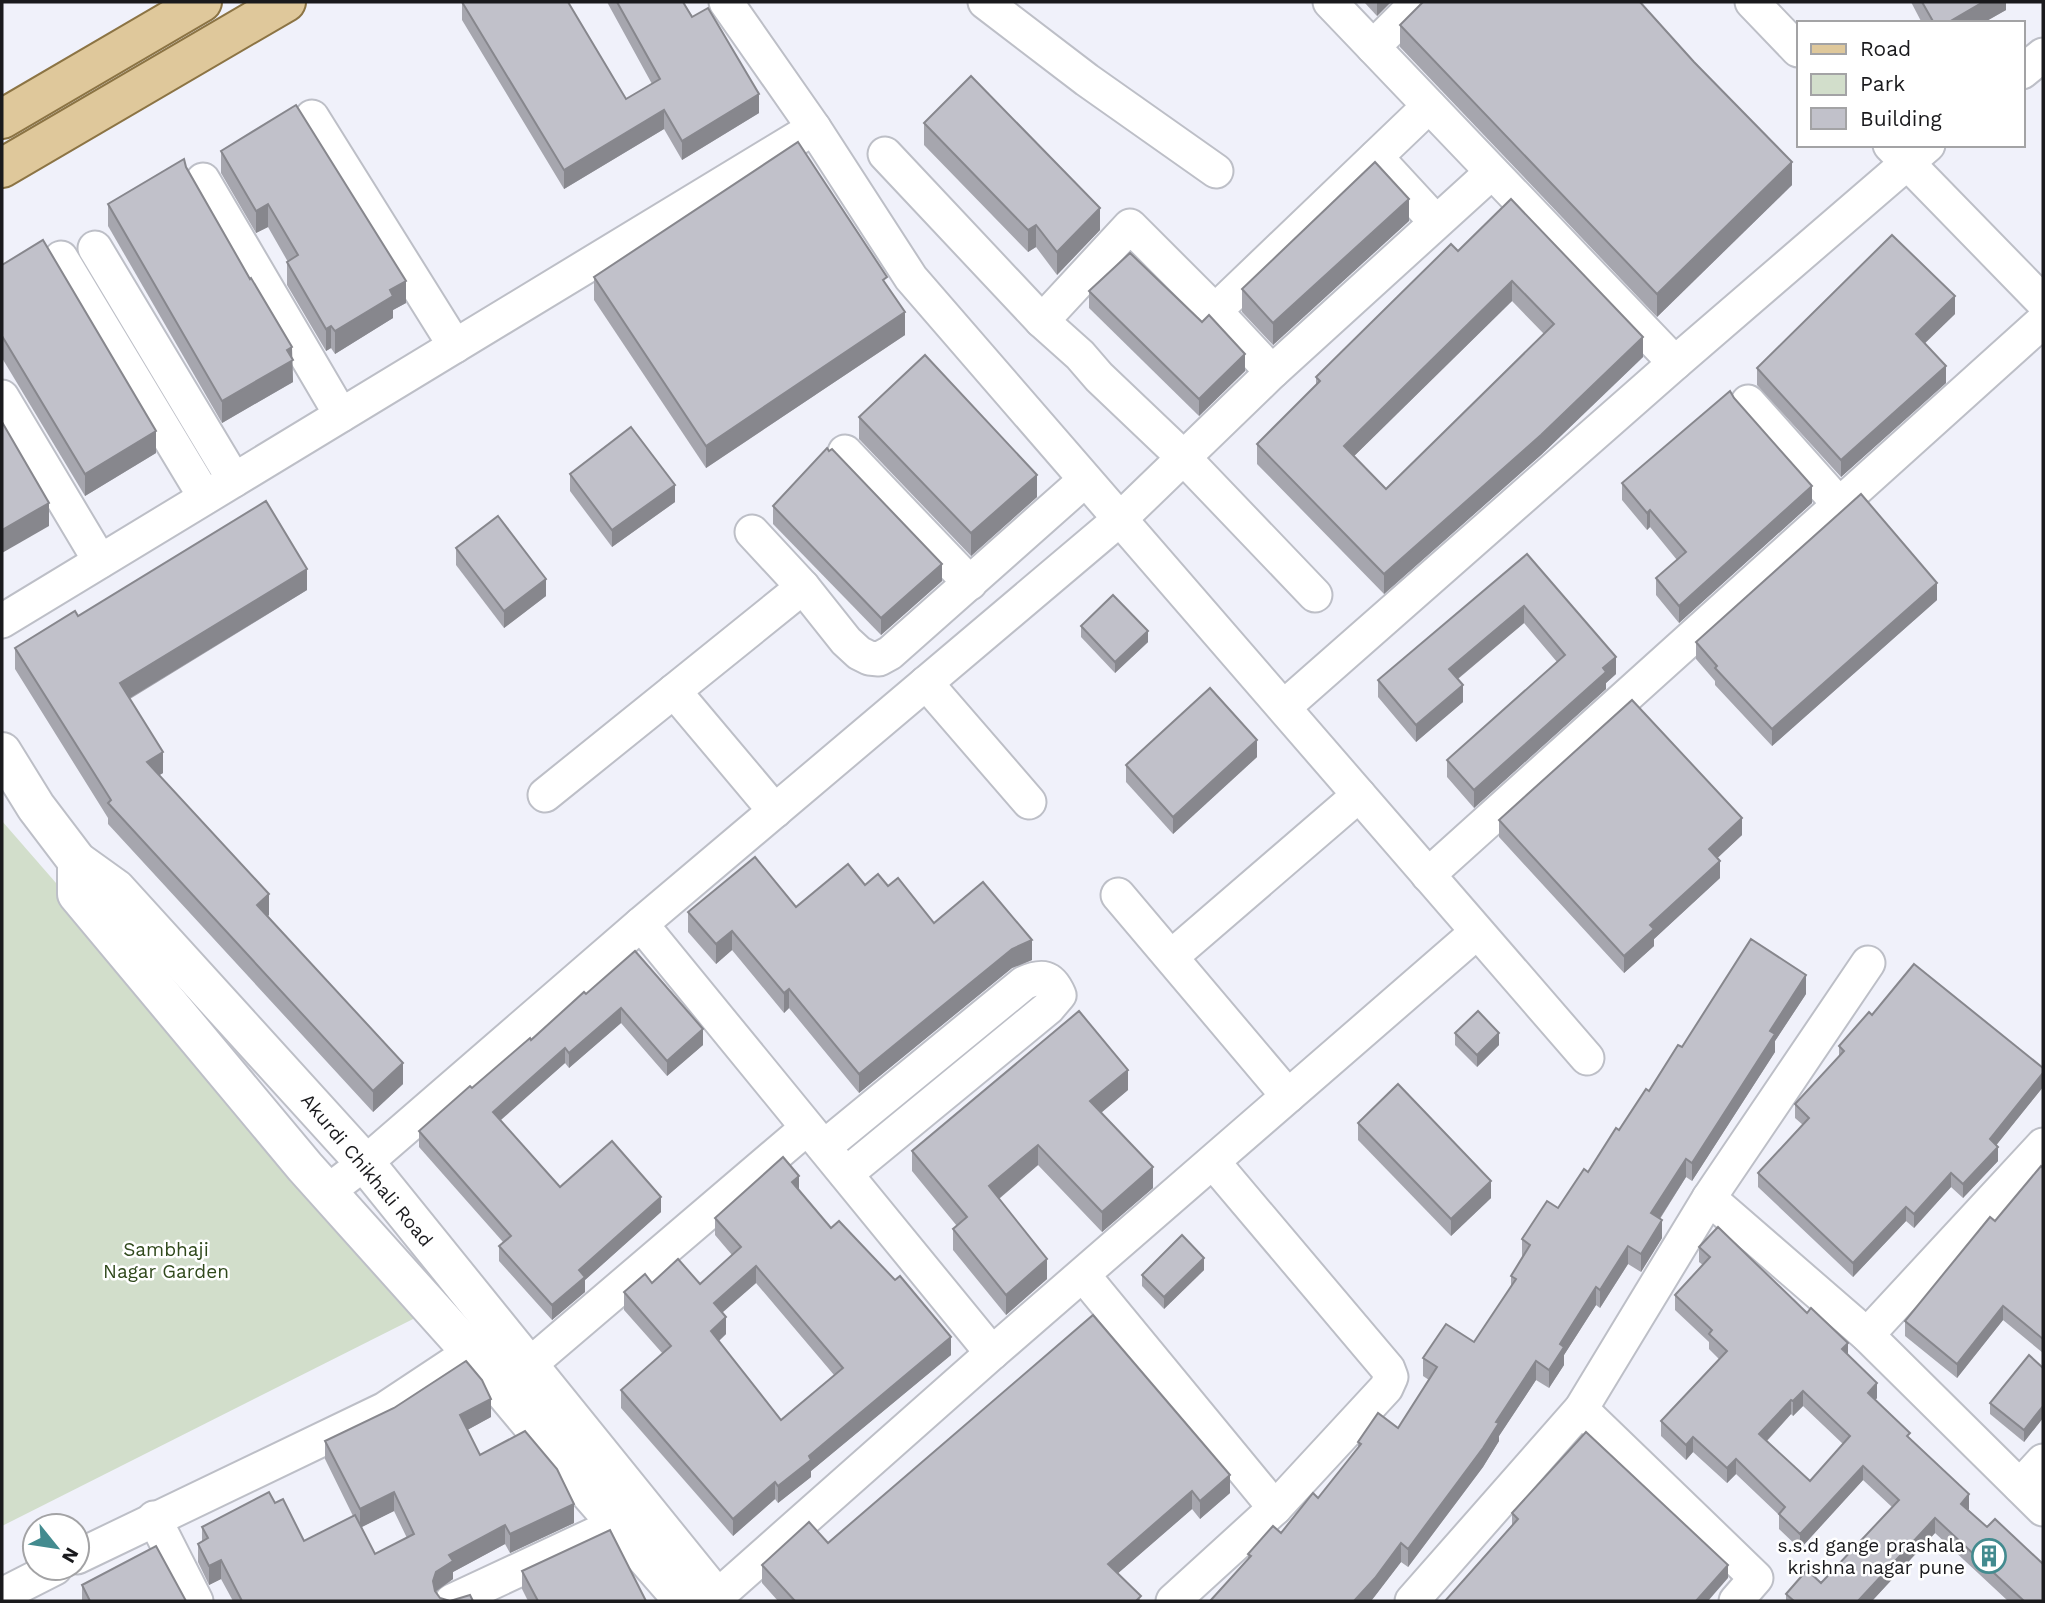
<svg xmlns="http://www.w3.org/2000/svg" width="2045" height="1603" viewBox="0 0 2045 1603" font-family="'Work Sans',sans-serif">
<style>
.green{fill:#d2decb}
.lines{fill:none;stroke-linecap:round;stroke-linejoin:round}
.street-casing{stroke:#bdbfc7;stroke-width:37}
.secondary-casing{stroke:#bdbfc7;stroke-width:42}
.primary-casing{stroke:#8c7444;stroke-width:42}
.street{stroke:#fff;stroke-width:33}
.secondary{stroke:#fff;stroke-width:38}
.primary{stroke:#dfc89b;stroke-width:38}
.wall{fill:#a6a6ae;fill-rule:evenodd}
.shaded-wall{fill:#87878d}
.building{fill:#c1c1ca;stroke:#87878d;stroke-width:2;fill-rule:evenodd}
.labels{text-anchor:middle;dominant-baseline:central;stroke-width:5;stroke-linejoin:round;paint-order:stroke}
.street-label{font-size:19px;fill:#1a1a1d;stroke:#fff}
.park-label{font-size:19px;fill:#30491c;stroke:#fff}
.poi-label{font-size:19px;fill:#1a1a1d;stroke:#fff;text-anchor:end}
</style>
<rect width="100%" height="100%" fill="#f0f1fa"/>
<path class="green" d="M2,821l427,490 -427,215z"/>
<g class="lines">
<g class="street-casing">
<g id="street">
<path d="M726,2l88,126 97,150 676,780"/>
<path d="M985,2l102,78 129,91"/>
<path d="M1330,2l345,361"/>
<path d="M1752,2l46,48"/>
<path d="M1373,47l45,-45"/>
<path d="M2022,72l21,-17"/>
<path d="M312,117l143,229"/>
<path d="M1890,145l153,157"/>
<path d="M885,154l157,167 38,34 19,22 83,79 133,139"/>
<path d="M1376,157l60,65"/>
<path d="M203,180l138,235"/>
<path d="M95,248l139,232"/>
<path d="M61,258l144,239"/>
<path d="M1215,311l214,-205"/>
<path d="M1042,321l88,-95 85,85 57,61"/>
<path d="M2,397l98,164"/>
<path d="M1748,402l91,102"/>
<path d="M845,452l125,131"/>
<path d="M752,532l51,55 43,54 13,12 10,5 10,1 11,-6 195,-173"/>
<path d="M2,621l812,-493"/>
<path d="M926,683l103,119"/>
<path d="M674,691l101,120"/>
<path d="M1284,707l391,-344 253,-218"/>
<path d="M545,795l258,-208"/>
<path d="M1428,875l615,-554"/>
<path d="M1118,895l170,201"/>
<path d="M641,924l351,429"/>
<path d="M1171,957l188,-162"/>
<path d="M824,1147l200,-164c18,-8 27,-7 35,12l-11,13 -202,166"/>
<path d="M327,1192l38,-29 276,-239 479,-405 152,-147 220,-200"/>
<path d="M1709,1198l158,137 176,174"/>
<path d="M1083,1275l192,233"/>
<path d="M1867,1335l176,-190"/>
<path d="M528,1366l279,-238"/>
<path d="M1581,1409l175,169 -20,23"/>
<path d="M2020,1486l23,-25"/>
<path d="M154,1518l42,83"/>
<path d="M77,1557l308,-148 86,-57 16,-21"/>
<path d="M2,1595l53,-27"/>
<path d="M452,1601l165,-77"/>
<path d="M712,1601l280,-248 485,-421"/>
<path d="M1173,1601l102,-93 111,-120 5,-11 -3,-8 -175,-207"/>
<path d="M1412,1601l169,-192 128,-211 159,-235"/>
</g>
</g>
<g class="secondary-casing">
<g id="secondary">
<path d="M2,752l34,55 41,54 39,28 249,274 354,438"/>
<path d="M77,861v33l228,273 166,185 99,118 114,131"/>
</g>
</g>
<g class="primary-casing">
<g id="primary">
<path d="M2,119l200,-117"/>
<path d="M2,168l284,-166"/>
</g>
</g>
<use href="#street" class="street"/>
<use href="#secondary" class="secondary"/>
<use href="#primary" class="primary"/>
</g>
<g class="wall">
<path d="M462,2l164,97 26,-15 -45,-82h76l76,111 -77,47 -18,-31 -100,60 -102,-169z"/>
<path d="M1364,2h27l-14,14z"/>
<path d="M1911,2h95v8l-23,13h-61z"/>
<path d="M1400,25l392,160 -135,132 -257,-270z"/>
<path d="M924,123l176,107 -43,45 -21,-28 -8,5 -104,-107z"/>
<path d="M221,151l185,152 -13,7v8l-58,36 -4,-6 -5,3 -39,-66v-23h1l-20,-35 -12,6 -35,-60z"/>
<path d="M186,167l106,191 1,24 -71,41 -114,-197v-22z"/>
<path d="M1511,199l132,158 -102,98 -157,139 -127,-130v-20l59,-59v-8l142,-126zM1512,301l32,33 -158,155 -32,-33z"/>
<path d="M1409,221l-136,124 -31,-33v-23z"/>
<path d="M2,265l154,188 -71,43 -83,-138z"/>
<path d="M594,277l293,8 18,50 -199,133 -112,-168z"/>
<path d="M1089,291l156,80 -46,45 -110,-108z"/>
<path d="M1955,314l-31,29 22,40 -105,94 -84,-92v-17z"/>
<path d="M1734,398l78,105 -133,120 -23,-28v-17l21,-18 -27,-33 -3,3 -25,-30v-17z"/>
<path d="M859,417l178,80 -66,59 -112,-117z"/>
<path d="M570,474l105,28 -63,45 -42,-56z"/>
<path d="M773,506l169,75 -61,54 -108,-111z"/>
<path d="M456,548l90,48 -42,32 -48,-63z"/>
<path d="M1527,554l89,120 -10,9v6l-132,119 -27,-31v-17l110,-98 -33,-39 -66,56 5,23 -47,40 -38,-45v-17z"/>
<path d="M307,590l-177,109 33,74 -4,2 110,140 -1,1 135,168 -30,28 -265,-288v-6l-93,-149v-21l63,-32z"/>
<path d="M1937,600l-165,146 -57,-61v-4l-19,-22v-17z"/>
<path d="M1081,626l67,16 -33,31 -34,-36z"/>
<path d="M1257,757l-84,77 -47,-52v-17z"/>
<path d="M1499,820l243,15 -25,23 3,20 -66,61v7l-30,27 -125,-136z"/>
<path d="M865,885l23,1 46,37 98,37 -20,8 -153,125 -70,-85 -5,5 -52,-63 -16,14 -28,-32v-20l108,-5z"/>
<path d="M635,951l68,94 -36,31 -46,-53 -52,45 -4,-5 -65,57 60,67 101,25 -76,68v12l-33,28 -53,-59v-15l4,-4 -84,-95v-16l167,-137z"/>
<path d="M1806,994l-31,47v11l-83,129 -6,-4 -26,42 2,19 -21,34 -13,-8 -28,44 -4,-3 -32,50v10l-15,23 -13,-8 -37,56v5l-16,26 -75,100 -7,-5 -30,39h-161l38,-42v-5l33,-21 37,-35 40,-49v-7l40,-14 31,-48 -6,-4v-18l51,-16 37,-55v-11l11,-18v-19l36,-31 30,-36 94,-125z"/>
<path d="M1872,1015l171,72 -47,58 2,16 -35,37 -12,-11 -37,41 -8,-7 -53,56 -95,-90v-14l45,-48 -8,-7v-14l44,-47v-11z"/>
<path d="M1455,1033l44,12 -22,22 -22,-22z"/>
<path d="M1128,1090l-27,23 52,75 -51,44 -64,-67 -39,34 48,80 -41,36 -53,-65v-21l4,-3 -45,-55v-20z"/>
<path d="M1358,1123l133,75 -40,38 -93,-96z"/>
<path d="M2043,1168v185l-40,-33 -46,58 -52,-42v-15z"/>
<path d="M799,1191l32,37 120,127 -140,116v6l-33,26 -3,-4 -42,37 -112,-128v-18l42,-36 -39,-44v-18l28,-9 48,1 32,-29 -17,-20v-17zM756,1283l78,92 -53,45 -62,-79 7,-7 -4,-22z"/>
<path d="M1699,1247l149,108 29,43 -2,2 35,39 59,70 -1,1 75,91h-35l-73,-68 -63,68h-86v-7l35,-11 71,-76 -29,-27 -63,69 -21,-20v-14l-43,-41 -9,9 -34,-31 -7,8 -25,-24v-15l58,-62 -10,-10v-7l-34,-32v-15l28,-30 -4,-3zM1803,1406l40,38 -33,37 -43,-40 24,-27 2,2z"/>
<path d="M1204,1270l-40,39 -22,-23v-11z"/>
<path d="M1093,1315l137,178 -30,26 -8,-10 -74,64 23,28h-363l-16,-18v-18l66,-22z"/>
<path d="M2043,1368v50l-19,24 -34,-28v-11z"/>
<path d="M491,1417l-24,13 13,25 94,68 -64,30 -5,-9 -52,28v7l-17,13 4,6 10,3h-217l-12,-22 -12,6 -11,-23v-18l4,-3v-14l73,-24 29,38 49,-25 -28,-57v-18zM394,1511l13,27 -32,16 -14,-27z"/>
<path d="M1512,1513l216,65 -216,-53z"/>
<path d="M522,1571l124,30h-118l-6,-12z"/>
<path d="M82,1585l104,16h-104z"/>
</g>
<g class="shaded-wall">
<path d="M1377,2h14l-14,14z"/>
<path d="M1983,2h23v8l-23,13h-36z"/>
<path d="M759,94v19l-77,47v-19z"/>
<path d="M664,110v19l-100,60v-19z"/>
<path d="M1792,162v23l-135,132v-23z"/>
<path d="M1409,199v22l-136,124v-22z"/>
<path d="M268,204v23l-12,6v-22z"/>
<path d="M1100,208v22l-43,45v-23z"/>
<path d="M1036,225v22l-8,5v-22z"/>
<path d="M406,281v22l-13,7v8l-58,36v-23l55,-41z"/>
<path d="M1512,281v20l-168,165v-20z"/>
<path d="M1955,296v18l-39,38v-18z"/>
<path d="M905,312v23l-199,133v-22z"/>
<path d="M331,326v22l-5,3v-22z"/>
<path d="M1643,337v20l-102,98 -157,139v-20z"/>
<path d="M292,347l1,35 -71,41v-22l65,-51z"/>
<path d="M1245,354v17l-46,45v-17z"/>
<path d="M1946,366v17l-105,94v-17z"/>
<path d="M156,431v22l-71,43v-22z"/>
<path d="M1037,475v22l-66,59v-23z"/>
<path d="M675,485v17l-63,45v-17z"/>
<path d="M1812,486v17l-133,120v-17z"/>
<path d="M49,503v23l-47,27v-23z"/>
<path d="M1650,510v17l-3,3v-17z"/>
<path d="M942,564v17l-61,54v-17z"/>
<path d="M307,569v21l-187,114v-21z"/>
<path d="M546,579v17l-42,32v-17z"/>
<path d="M1937,583v17l-165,146v-17z"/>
<path d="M1524,606v17l-75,63v-17z"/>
<path d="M1148,631v11l-33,31v-11z"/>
<path d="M1616,657v17l-10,9v6l-132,119v-18z"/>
<path d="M1463,685v17l-47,40v-17z"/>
<path d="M1257,740v17l-84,77v-17z"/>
<path d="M163,752v21l-16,10v-21z"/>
<path d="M1742,818v17l-33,31v-17z"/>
<path d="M1720,861v17l-66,61v7l-30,27v-17l26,-31z"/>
<path d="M269,894v21l-12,11v-21z"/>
<path d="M732,931v19l-16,14v-20z"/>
<path d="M1032,940v20l-20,8 -153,125v-19l153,-125z"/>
<path d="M1806,975v19l-31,47v11l-83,129v-18l78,-132z"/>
<path d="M789,989v19l-5,5v-20z"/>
<path d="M621,1008v15l-52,45v-15z"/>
<path d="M703,1029v16l-36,31v-15z"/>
<path d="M1499,1033v12l-22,22v-12z"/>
<path d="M565,1048v15l-72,64v-15z"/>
<path d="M403,1063v21l-30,28v-21z"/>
<path d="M1128,1070v20l-38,32v-21z"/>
<path d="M2043,1073v14l-53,66v-14z"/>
<path d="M1038,1145v20l-49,42v-21z"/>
<path d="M1998,1147v14l-35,37v-14z"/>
<path d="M1686,1159v18l-35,55v-19z"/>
<path d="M1153,1167v21l-51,44v-20z"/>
<path d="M1951,1173v14l-37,41v-14z"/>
<path d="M799,1176v17l-7,-11z"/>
<path d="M1491,1181v17l-40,38v-17z"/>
<path d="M661,1197v15l-76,68v12l-33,28v-15l27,-35z"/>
<path d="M1906,1207v14l-53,56v-14z"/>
<path d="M1662,1220v18l-21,34v-18z"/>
<path d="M1628,1246v18l-28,44v-18z"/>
<path d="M1204,1258v12l-40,39v-12z"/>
<path d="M1047,1259v20l-41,36v-20z"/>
<path d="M756,1266v17l-42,37v-17z"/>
<path d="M1596,1287v18l-32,50v10l-15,23v-18l11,-26z"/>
<path d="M2003,1306v14l-46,58v-14z"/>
<path d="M726,1317v17l-15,14v-17z"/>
<path d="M951,1337v18l-140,116v6l-33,26v-17l31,-30z"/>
<path d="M1848,1343v15l-6,-9z"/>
<path d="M1536,1361v19l-37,56v5l-16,26 -75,100v-18l88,-127z"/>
<path d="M1877,1383v15l-9,10v-15z"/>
<path d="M1803,1391v15l-10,10v-15z"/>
<path d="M491,1399v18l-31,17v-19z"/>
<path d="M1791,1400v14l-32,35v-15z"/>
<path d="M2043,1406v12l-19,24v-12z"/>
<path d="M1693,1437v15l-7,8v-15z"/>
<path d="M1736,1459v15l-9,9v-15z"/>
<path d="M1863,1466v14l-63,69v-15z"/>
<path d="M1230,1475v18l-30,26v-18z"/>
<path d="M775,1482v17l-42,37v-17z"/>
<path d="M1192,1491v18l-84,73v-18z"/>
<path d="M394,1492v19l-34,17v-19z"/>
<path d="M1969,1494v15l-8,10v-15z"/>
<path d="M574,1504v19l-64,30v-19z"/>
<path d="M1935,1518v15l-63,68h-14z"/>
<path d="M505,1525v19l-52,28v7l-17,12 -3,9v-19l3,-9 13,-17z"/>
<path d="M1401,1543v19l-26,34 -4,5h-17z"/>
<path d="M221,1560v19l-12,6v-19z"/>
<path d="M1728,1565v13l-20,23h-12z"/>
</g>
<g class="building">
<path d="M462,2h106l58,97 34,-20 -43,-77h66l9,15 16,-9 51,86 -77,47 -18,-31 -100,60z"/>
<path d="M1423,2h217l54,60 98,100 -135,132 -257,-269z"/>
<path d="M1922,2h61l-36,21h-13z"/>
<path d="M971,76l129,132 -43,44 -21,-27 -8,5 -104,-107z"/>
<path d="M296,105l110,176 -16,9 3,6 -58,35 -4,-5 -5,3 -39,-67 11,-7 -30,-51 -12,7 -35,-60z"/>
<path d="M798,142l89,135 -4,3 22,32 -199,134 -112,-169z"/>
<path d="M184,159l2,8 64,112 1,-1 41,69 -5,3 6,10 -71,41 -114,-197z"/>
<path d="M1375,162l34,37 -136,124 -31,-34z"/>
<path d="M1511,199l132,138 -102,98 -157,139 -127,-130 63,-63 -4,-4 135,-133 7,7zM1512,281l42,43 -168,165 -42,-43z"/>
<path d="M1892,235l63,61 -39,38 30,32 -105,94 -84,-92z"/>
<path d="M43,240l113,191 -71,43 -83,-138v-71z"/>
<path d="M1130,253l72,69 7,-7 36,39 -46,45 -110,-108z"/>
<path d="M925,355l112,120 -66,58 -112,-116z"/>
<path d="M1730,391l4,7 78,88 -133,120 -23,-28 30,-26 -36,-42 -3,3 -25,-30z"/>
<path d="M2,422l47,81 -47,27z"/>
<path d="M631,427l44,58 -63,45 -42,-56z"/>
<path d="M827,448l2,3 3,-2 110,115 -61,54 -108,-112z"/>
<path d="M1861,494l76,89 -165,146 -57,-61 2,-2 -21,-24z"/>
<path d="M266,501l41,68 -187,114 43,69 -16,10 122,132 -12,11 146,158 -30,28 -265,-288 3,-3 -96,-152 60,-37 3,5z"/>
<path d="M498,516l48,63 -42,32 -48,-63z"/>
<path d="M1527,554l89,103 -13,11 3,4 -132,118 -27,-30 118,-105 -41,-49 -75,63 14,16 -47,40 -38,-45z"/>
<path d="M1113,595l35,36 -33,31 -34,-36z"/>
<path d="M1210,688l47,52 -84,77 -47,-52z"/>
<path d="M1632,700l110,118 -33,31 11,12 -70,64 4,4 -30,27 -125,-136z"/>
<path d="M755,857l41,50 52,-43 17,21 13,-11 10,12 10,-8 36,45 49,-41 49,58 -20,9 -153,125 -70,-85 -5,4 -52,-62 -16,13 -28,-32z"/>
<path d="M1751,939l55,36 -36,56 5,3 -83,129 -6,-4 -35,54 11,7 -21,34 -13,-8 -28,44 -4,-3 -36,57 4,3 -15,23 -13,-9 -40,61 3,1 -16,25 -75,101 -7,-6 -26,35 -21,23h-144l41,-45 -3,-2 25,-28 8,7 32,-40 5,5 43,-54 -3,-2 20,-29 20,15 39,-61 -14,-9 23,-34 28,18 42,-63 -5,-3 19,-31 -8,-6 25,-38 11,7 26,-39 4,3 28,-44 3,2 27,-41 3,2 29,-46 4,2z"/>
<path d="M635,951l68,78 -36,32 -46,-53 -52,45 -4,-5 -72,64 67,75 52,-46 49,56 -82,73 6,7 -33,28 -53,-59 12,-10 -92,-105 51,-45 2,2 58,-50 1,2 53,-48 2,2z"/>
<path d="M1914,964l129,104v5l-53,66 8,8 -35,37 -12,-11 -37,41 -8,-7 -53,56 -95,-90 51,-55 -14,-14 49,-53 -5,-5 30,-34 3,3z"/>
<path d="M1079,1011l49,59 -38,31 63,66 -51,45 -64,-67 -49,41 58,73 -41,36 -53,-66 14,-12 -55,-66z"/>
<path d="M1478,1011l21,22 -22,22 -22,-22z"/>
<path d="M1398,1084l93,97 -40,38 -93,-96z"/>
<path d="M783,1157l16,19 -7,6 39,46 8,-7 56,59 5,-4 51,61 -142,119 2,4 -33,26 -3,-4 -42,37 -112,-129 50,-44 -47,-54 21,-18 7,9 26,-24 22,25 41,-37 -26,-29zM756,1266l87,102 -62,52 -70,-89 15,-14 -12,-14z"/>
<path d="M2041,1166l2,2v171l-40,-33 -46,58 -52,-43 85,-104 5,4z"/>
<path d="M1718,1227l89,86 4,-5 37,35 -6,6 35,34 -9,10 42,40 -3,3 62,58 -8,10 26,23 8,-8 48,45v37h-19l-89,-83 -77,83h-64l-8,-7 21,-24 14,13 78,-83 -36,-34 -63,68 -21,-20 6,-7 -49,-48 -9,9 -34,-31 -7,8 -25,-24 66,-70 -18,-17 3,-4 -37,-35 35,-38 -11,-10zM1803,1391l47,45 -40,45 -51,-47 32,-34 2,1z"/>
<path d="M1182,1235l22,23 -40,39 -22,-22z"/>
<path d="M1093,1315l137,160 -30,26 -8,-10 -84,73 33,32 -5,5h-341l-33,-36 47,-43 19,21z"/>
<path d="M2029,1355l14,13v38l-19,24 -34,-27z"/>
<path d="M466,1361l16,19 9,19 -31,16 20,40 45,-24 32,38 17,35 -64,30 -5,-9 -56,30 4,6 -17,11 -3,9 2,10 5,7 10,3h-208l-21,-41 -12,6 -11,-22 10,-6 -6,-11 67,-35 6,11 8,-4 21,42 51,-26 20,39 39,-20 -20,-42 -34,17 -35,-68 69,-33z"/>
<path d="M1586,1432l142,133 -32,36h-251l73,-82 -6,-6z"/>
<path d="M610,1530l36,71h-108l-16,-30z"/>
<path d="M156,1546l30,55h-96l-8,-16z"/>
<path d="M470,1595l3,6h-23z"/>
</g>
<defs>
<g id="building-ring" transform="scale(1.75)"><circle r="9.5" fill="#fff" stroke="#438b8f" stroke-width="1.5"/><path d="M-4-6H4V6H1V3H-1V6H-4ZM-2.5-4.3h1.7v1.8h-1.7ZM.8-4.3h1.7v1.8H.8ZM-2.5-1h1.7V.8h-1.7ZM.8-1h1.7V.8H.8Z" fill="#438b8f"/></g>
</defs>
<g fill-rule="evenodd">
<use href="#building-ring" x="1989" y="1556"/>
</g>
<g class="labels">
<g class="street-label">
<text transform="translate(367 1170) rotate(50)">Akurdi Chikhali Road</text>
</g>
<g class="park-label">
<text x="166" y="1249">Sambhaji<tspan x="166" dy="22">Nagar Garden</tspan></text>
</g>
<g class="poi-label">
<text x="1965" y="1545">s.s.d gange prashala<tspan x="1965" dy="22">krishna nagar pune</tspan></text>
</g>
</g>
<rect width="2045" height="1603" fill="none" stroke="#1a1a1d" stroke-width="7"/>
<rect x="1797" y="21" width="228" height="126" fill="#ffffff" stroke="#a3a3a5" stroke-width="2"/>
<rect x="1811" y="44" width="35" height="10" fill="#dfc89b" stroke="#a3a3a5" stroke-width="2"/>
<text x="1860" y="56" font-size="21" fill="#1a1a1d">Road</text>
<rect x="1811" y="74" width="35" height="21" fill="#d2decb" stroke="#a3a3a5" stroke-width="2"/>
<text x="1860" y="91" font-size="21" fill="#1a1a1d">Park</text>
<rect x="1811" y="108" width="35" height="21" fill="#c1c1ca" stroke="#a3a3a5" stroke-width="2"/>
<text x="1860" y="126" font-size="21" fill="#1a1a1d">Building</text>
<g transform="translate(56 1547) rotate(120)"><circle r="33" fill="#ffffff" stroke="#a3a3a5" stroke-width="2"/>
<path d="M0-5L12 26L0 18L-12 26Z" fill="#438b8f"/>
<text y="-10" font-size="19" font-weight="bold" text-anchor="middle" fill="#1a1a1d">N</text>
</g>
</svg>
